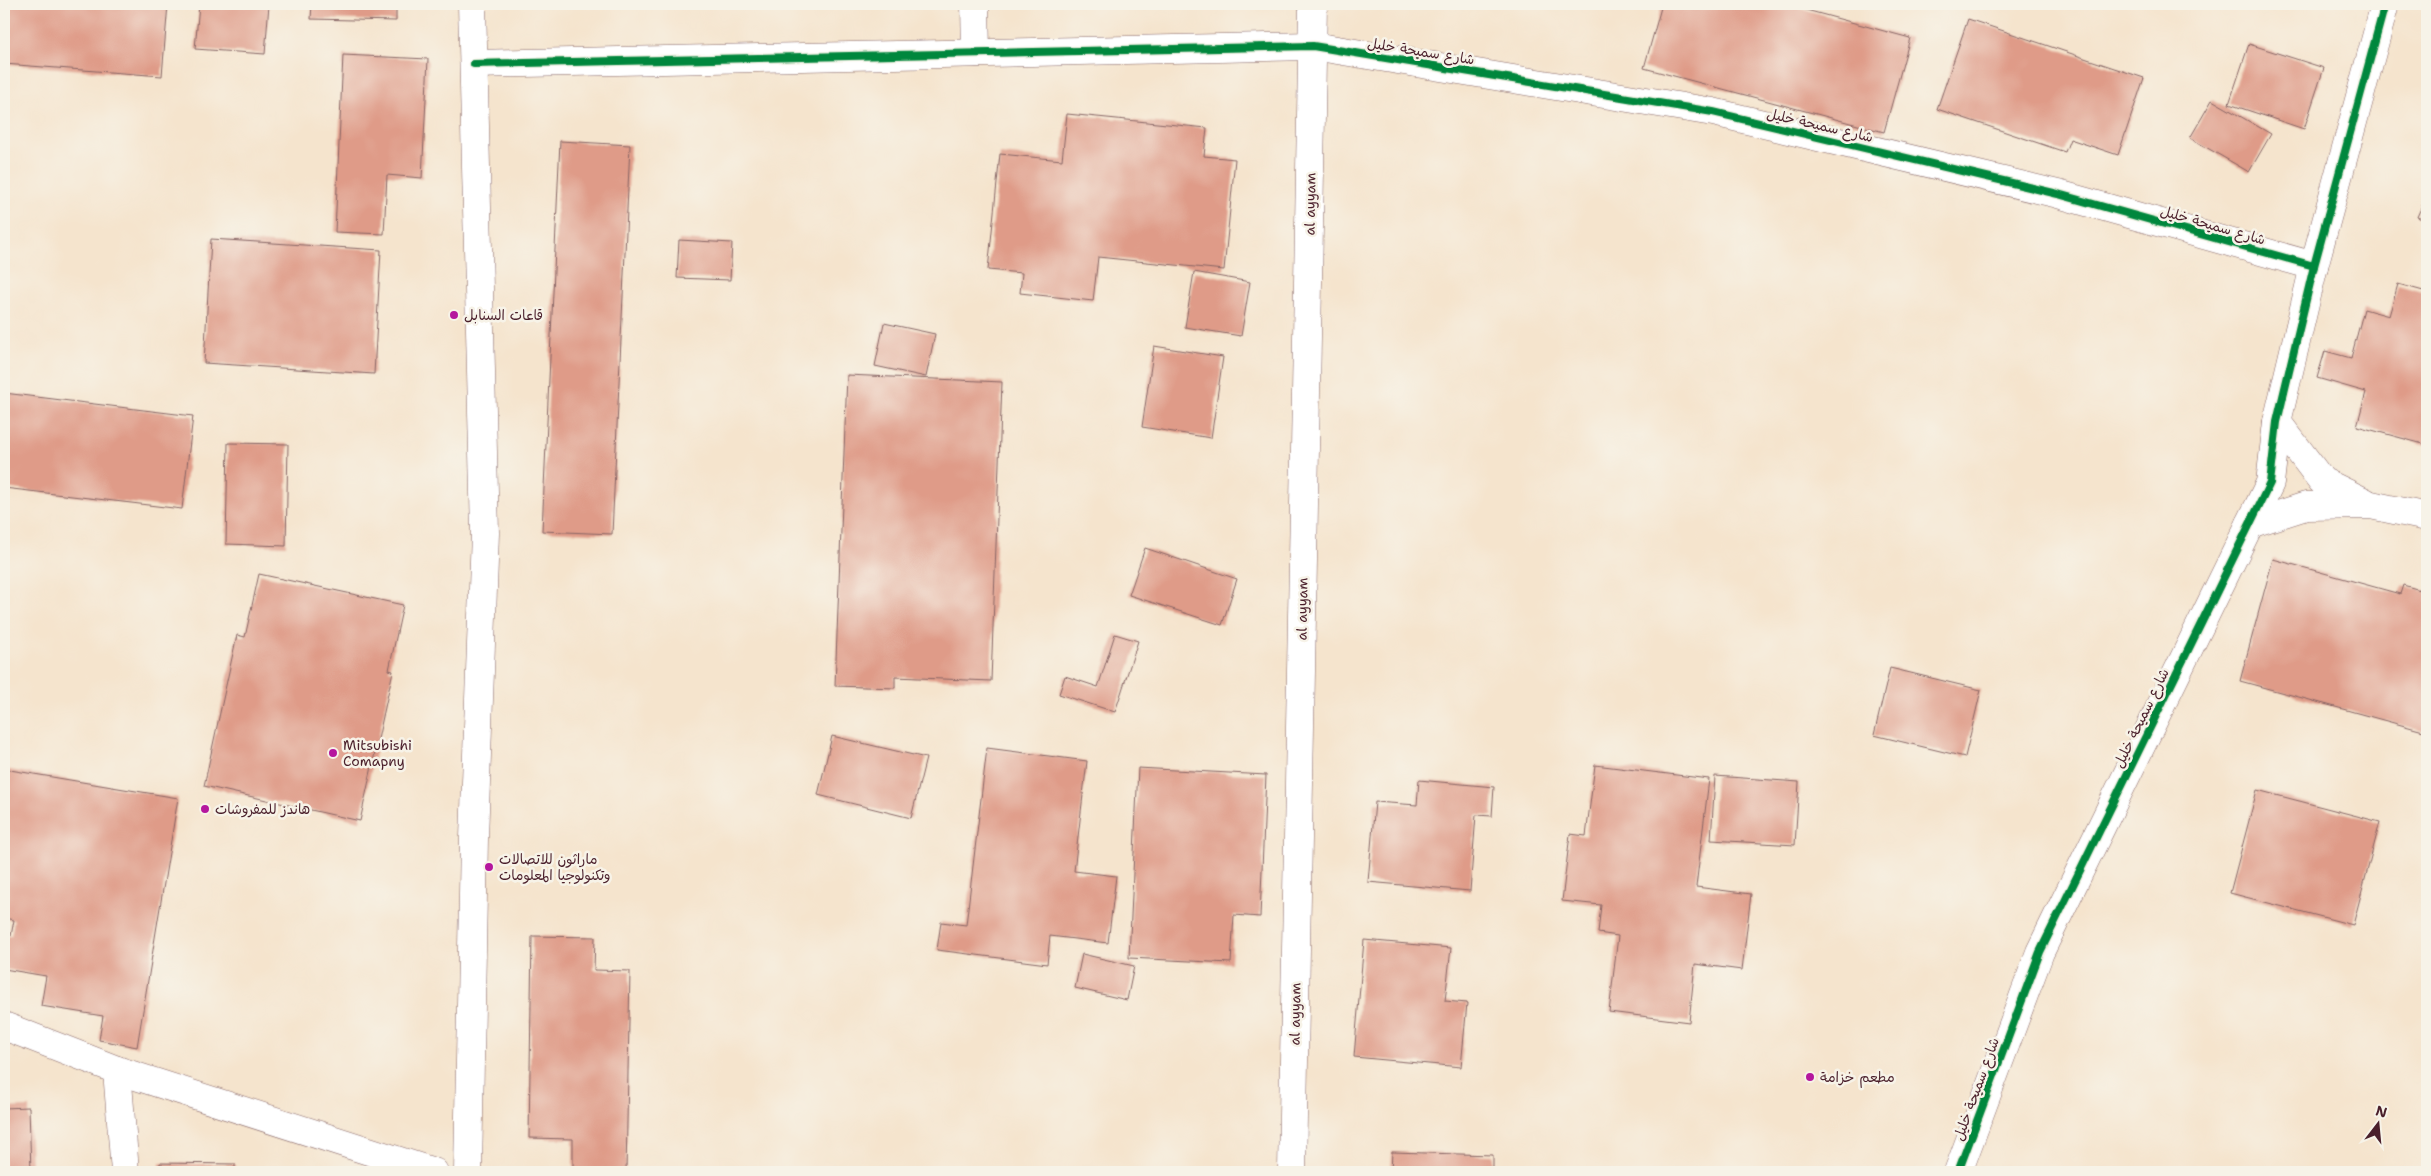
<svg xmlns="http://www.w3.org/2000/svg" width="2431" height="1176" viewBox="0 0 2431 1176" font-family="'Shantell Sans','Playpen Sans Arabic',sans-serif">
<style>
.building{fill:#df9b88}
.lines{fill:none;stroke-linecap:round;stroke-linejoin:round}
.minor-casing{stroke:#866464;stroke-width:29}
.minor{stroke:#fff;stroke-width:28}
.cycleway-casing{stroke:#f7f3e8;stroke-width:11}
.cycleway{stroke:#00873e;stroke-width:8}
.poi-dot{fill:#b5179e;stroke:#f7f3e8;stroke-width:2}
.labels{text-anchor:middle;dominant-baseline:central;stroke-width:5;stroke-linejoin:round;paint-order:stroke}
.street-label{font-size:14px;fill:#4a1f2b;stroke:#f7f3e8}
.poi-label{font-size:14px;fill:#4a1f2b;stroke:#f7f3e8;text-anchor:start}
</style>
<rect width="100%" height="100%" fill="#f7f3e8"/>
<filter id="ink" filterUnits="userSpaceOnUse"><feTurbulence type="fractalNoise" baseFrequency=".02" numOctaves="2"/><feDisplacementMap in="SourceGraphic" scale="10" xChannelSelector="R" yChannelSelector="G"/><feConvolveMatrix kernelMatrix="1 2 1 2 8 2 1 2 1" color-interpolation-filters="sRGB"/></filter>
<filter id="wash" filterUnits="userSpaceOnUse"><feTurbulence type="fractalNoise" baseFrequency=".0096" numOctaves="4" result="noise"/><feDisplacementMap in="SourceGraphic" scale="20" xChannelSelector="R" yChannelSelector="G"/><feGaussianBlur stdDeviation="1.12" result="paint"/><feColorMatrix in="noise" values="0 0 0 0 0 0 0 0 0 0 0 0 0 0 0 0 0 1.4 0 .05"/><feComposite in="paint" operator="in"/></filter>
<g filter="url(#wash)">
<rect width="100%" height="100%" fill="#f5e4cd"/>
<g id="blocks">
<g class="building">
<path d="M4,4h164l-6,72 -158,-12z"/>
<path d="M199,4h70l-4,50 -70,-5z"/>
<path d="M312,4h84v17l-85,-2z"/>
<path d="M1662,4h122l126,34 -26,94 -240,-64z"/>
<path d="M1968,19l176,59 -26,77 -48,-16 -5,13 -128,-43z"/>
<path d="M2249,44l75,24 -20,61 -75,-25z"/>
<path d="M343,55l85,4 -6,119 -35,-3 -3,59 -49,-2z"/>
<path d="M2212,100l59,34 -22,38 -59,-34z"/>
<path d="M1067,114l140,14 -3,28 31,3 -11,111 -126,-13 -5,44 -73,-8 2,-20 -34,-3 12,-116 62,6z"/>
<path d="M560,141l70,4 -18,389 -70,-3z"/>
<path d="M2427,194v27l-10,-4z"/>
<path d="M211,239l170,11 -7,124 -170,-11z"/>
<path d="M679,240l53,3 -2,37 -53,-2z"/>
<path d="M1194,272l56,10 -9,54 -56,-9z"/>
<path d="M2398,284l29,8v153l-70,-19 9,-34 -49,-14 8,-27 26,7 13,-49 25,7z"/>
<path d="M884,323l51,11 -9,43 -51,-11z"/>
<path d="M1154,346l69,11 -12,81 -69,-11z"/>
<path d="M847,375l155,7 -11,299 -96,-4v11l-60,-2z"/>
<path d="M4,393l189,23 -11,93 -178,-21z"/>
<path d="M228,443l60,1 -2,102 -60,-2z"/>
<path d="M1145,548l92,31 -15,46 -93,-30z"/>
<path d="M2273,559l127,35 3,-9 24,7v140l-187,-51z"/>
<path d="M259,574l144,31 -14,65 4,1 -33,150 -156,-35 33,-151 8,2z"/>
<path d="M1115,634l23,7 -23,71 -56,-18 6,-18 33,11z"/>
<path d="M1890,668l91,22 -16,67 -91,-22z"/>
<path d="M832,736l94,22 -15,60 -93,-23z"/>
<path d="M987,748l100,13 -13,110 42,5 -8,67 -58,-7 -3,28 -110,-14 4,-28 25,3z"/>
<path d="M1595,765l114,14 -13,108 55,7 -9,76 -47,-6 -6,58 -80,-10 9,-76 -20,-3 3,-28 -39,-4 8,-67 16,2z"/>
<path d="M1138,768l128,7 -6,142 -26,-2 -3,48 -102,-5z"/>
<path d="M4,769l174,29 -41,249 -38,-7 4,-24 -62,-10 5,-30 -42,-7v-34l7,1 3,-16 -10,-2z"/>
<path d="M1715,776l84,6 -4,63 -84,-5z"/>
<path d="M1419,780l75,7 -2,29 -16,-1 -6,76 -102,-9 7,-80 42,3z"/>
<path d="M2257,790l123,32 -27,103 -123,-32z"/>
<path d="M532,936l63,1 -1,33 36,1 -4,201 -53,-1v-32l-44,-1z"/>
<path d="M1364,940l87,8 -6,53 22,2 -6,64 -107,-10z"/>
<path d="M1082,954l52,12 -7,34 -52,-12z"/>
<path d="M29,1107l2,65h-27v-64z"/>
<path d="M1392,1152l101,3v17h-102z"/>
<path d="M160,1163l75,1v8h-75z"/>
</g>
</g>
</g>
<g filter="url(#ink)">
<use href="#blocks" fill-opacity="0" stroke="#866464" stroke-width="1"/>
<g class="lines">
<g class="minor-casing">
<g id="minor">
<path d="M975,4l1,49"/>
<path d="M474,64l839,-18 400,66 345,82 256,72"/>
<path d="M2277,422l45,59 43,21"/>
<path d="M2250,524l56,-18 65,-1 56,12"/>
<path d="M4,1026l113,44 317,102"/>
<path d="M117,1070l8,102"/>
<path d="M468,1172l6,-334 11,-305 -13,-529"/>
<path d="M1292,1172l21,-1168"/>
<path d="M1958,1172l82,-220 230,-469 7,-61 37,-156 71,-262"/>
</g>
</g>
<use href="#minor" class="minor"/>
<g class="cycleway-casing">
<g id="cycleway">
<path d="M474,64l839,-18 400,66 345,82 256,72"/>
<path d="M1958,1172l82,-220 230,-469 7,-61 37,-156 71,-262"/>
</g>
</g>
<use href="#cycleway" class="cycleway"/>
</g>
</g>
<g class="poi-dot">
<circle cx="454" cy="315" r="5"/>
<circle cx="333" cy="753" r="5"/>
<circle cx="205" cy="809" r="5"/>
<circle cx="489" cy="867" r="5"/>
<circle cx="1810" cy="1077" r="5"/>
</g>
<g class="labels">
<g class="street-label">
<text transform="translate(1421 51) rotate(9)">شارع سميحة خليل</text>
<text transform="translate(1820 125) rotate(13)">شارع سميحة خليل</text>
<text transform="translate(1310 204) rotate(-89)">al ayyam</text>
<text transform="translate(2213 225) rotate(16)">شارع سميحة خليل</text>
<text transform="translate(1302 609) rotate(-89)">al ayyam</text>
<text transform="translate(2141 718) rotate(-64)">شارع سميحة خليل</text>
<text transform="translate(1295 1014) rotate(-89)">al ayyam</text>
<text transform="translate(1976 1089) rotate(-70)">شارع سميحة خليل</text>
</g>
<g class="poi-label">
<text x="464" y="315">قاعات السنابل</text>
<text x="343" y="745">Mitsubishi<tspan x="343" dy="16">Comapny</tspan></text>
<text x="215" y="809">هاندز للمفروشات</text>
<text x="499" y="859">ماراثون للاتصالات<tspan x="499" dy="16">وتكنولوجيا المعلومات</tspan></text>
<text x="1820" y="1077">مطعم خزامة</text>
</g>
</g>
<rect width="2431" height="1176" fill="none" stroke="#f7f3e8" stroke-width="20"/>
<g transform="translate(2378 1124) rotate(16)" stroke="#f7f3e8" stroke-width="4" paint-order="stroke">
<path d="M0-4L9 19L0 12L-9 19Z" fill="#4a1f2b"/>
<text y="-8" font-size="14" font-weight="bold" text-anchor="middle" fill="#4a1f2b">N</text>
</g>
</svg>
